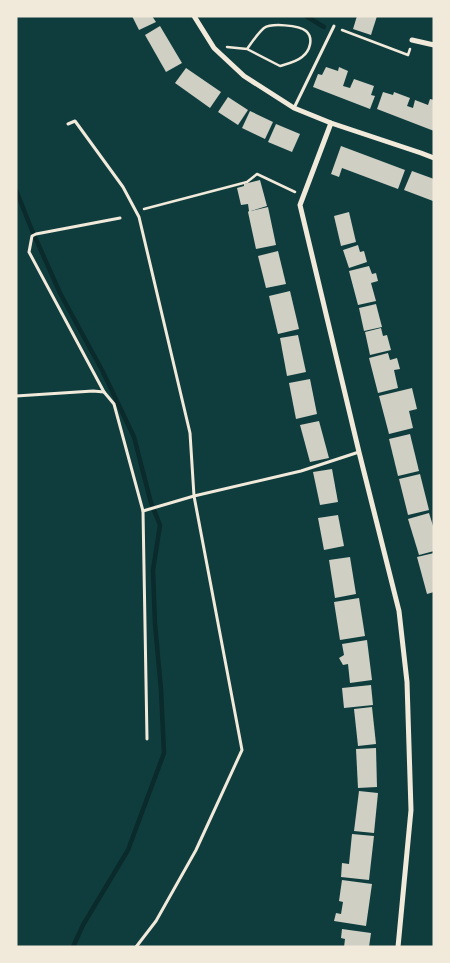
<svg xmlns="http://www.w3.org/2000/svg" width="450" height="963" viewBox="0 0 450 963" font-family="Rubik,sans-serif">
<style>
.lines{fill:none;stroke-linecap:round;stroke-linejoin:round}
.stream{stroke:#0a2a2b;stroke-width:4.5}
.building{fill:#cfcfc3}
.path{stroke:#f1e9da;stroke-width:2.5}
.service{stroke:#f1e9da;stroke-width:3}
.minor{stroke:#f1e9da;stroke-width:5}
</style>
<rect width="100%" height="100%" fill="#0f3d3e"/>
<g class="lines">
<g class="stream">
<path d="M306,16l18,11"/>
<path d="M16,190l15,38 29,65 43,79 31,65 17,66 9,22 -7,45 2,54 6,66 3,63 -36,97 -45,75 -10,22"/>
</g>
</g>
<g class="building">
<path d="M132,16h20l4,6 -17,8z"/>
<path d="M357,16h20l-6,19 -18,-6z"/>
<path d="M160,26l22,37 -16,9 -21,-37z"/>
<path d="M326,67l12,4 1,-4 9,4 -5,15 7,2 4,-9 20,7 -3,9 4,1 -5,13 -57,-22 5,-13 4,1z"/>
<path d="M186,68l35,24 -11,16 -35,-25z"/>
<path d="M383,92l10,3 1,-3 16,6 -3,8 6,2 2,-8 13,5 2,-6 4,1v31l-57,-22z"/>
<path d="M228,97l20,13 -10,15 -20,-13z"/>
<path d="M250,111l23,11 -8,17 -23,-11z"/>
<path d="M276,124l24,10 -8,18 -24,-10z"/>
<path d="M341,146l64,24 -7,19 -56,-21 -3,9 -8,-3z"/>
<path d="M412,171l22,8 -1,22 -29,-11z"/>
<path d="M260,180l7,26 -16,5 17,-4 8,38 -20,4 -8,-37 1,-1 -1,-7 -7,1 -4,-17 7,-2v-2z"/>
<path d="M349,212l7,30 -15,4 -7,-30z"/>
<path d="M358,245l2,7 4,-1 3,11 -18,6 -6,-18z"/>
<path d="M278,251l8,33 -20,4 -8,-32z"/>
<path d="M369,266l3,8 4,-1 2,8 -7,2 5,18 -18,4 -9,-34z"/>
<path d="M290,291l9,38 -21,5 -9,-38z"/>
<path d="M376,304l6,23 -18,4 -5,-23z"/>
<path d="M381,328l2,8 4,-1 4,15 -21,5 -5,-23z"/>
<path d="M298,335l8,37 -19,4 -7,-38z"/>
<path d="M388,353l2,7 7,-2 3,11 -6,1 4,18 -20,5 -9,-35z"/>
<path d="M310,379l7,35 -21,5 -7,-36z"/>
<path d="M412,388l5,21 -8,2 4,17 -24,6 -10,-38z"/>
<path d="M319,421l10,37 -19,4 -10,-37z"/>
<path d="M410,434l9,37 -21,5 -9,-37z"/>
<path d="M332,469l6,33 -18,3 -7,-33z"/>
<path d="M420,474l9,36 -21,5 -9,-36z"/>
<path d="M429,513l5,16v22l-15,4 -11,-36z"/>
<path d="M338,515l6,31 -20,4 -6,-32z"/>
<path d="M434,553v39l-7,2 -10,-37z"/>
<path d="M350,557l6,37 -21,4 -6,-38z"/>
<path d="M359,598l6,38 -25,4 -6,-38z"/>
<path d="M367,640l5,40 -22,3 -2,-19 -5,1 -4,-7 5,-3 -2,-11z"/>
<path d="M371,685l2,20 -29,3 -2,-20z"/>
<path d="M372,707l4,37 -18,2 -4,-37z"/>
<path d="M376,748l1,39 -19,1 -2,-39z"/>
<path d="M359,791l19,2 -4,40 -20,-2z"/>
<path d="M352,834l22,2 -5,44 -28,-3 1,-14 7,1z"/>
<path d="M342,880l30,4 -6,42 -32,-5 2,-8 5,1 2,-12 -4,-1z"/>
<path d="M342,929l29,4 -2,14h-25l1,-8 -4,-1z"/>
</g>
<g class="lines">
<g class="path">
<path d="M342,30l66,25 2,-6"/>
<path d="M227,47l20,2 33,17c7,-2 16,-4 22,-9 8,-6 12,-19 4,-26 -7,-6 -35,-8 -42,-3 -6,5 -12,14 -17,21"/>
<path d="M144,209l103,-27 10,-8 38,18"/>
</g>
<g class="service">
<path d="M294,108l40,-82"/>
<path d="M68,124l7,-3 48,66 16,30 51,216 4,63 -51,15 4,228"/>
<path d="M104,392l-75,-140 3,-16 4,-2 84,-16"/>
<path d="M16,396l77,-5 11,1 10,12 29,107"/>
<path d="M136,947l20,-26 40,-71 46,-100 -48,-254 107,-25 58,-19"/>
</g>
<g class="minor">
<path d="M194,16l20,32 30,28 50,32 37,15 90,30 13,5"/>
<path d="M412,40l22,5"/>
<path d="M331,123l-31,82 59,247 40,159 8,71 4,128 -13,137"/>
</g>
</g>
<rect width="450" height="963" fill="none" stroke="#f1e9da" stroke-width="35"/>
</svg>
